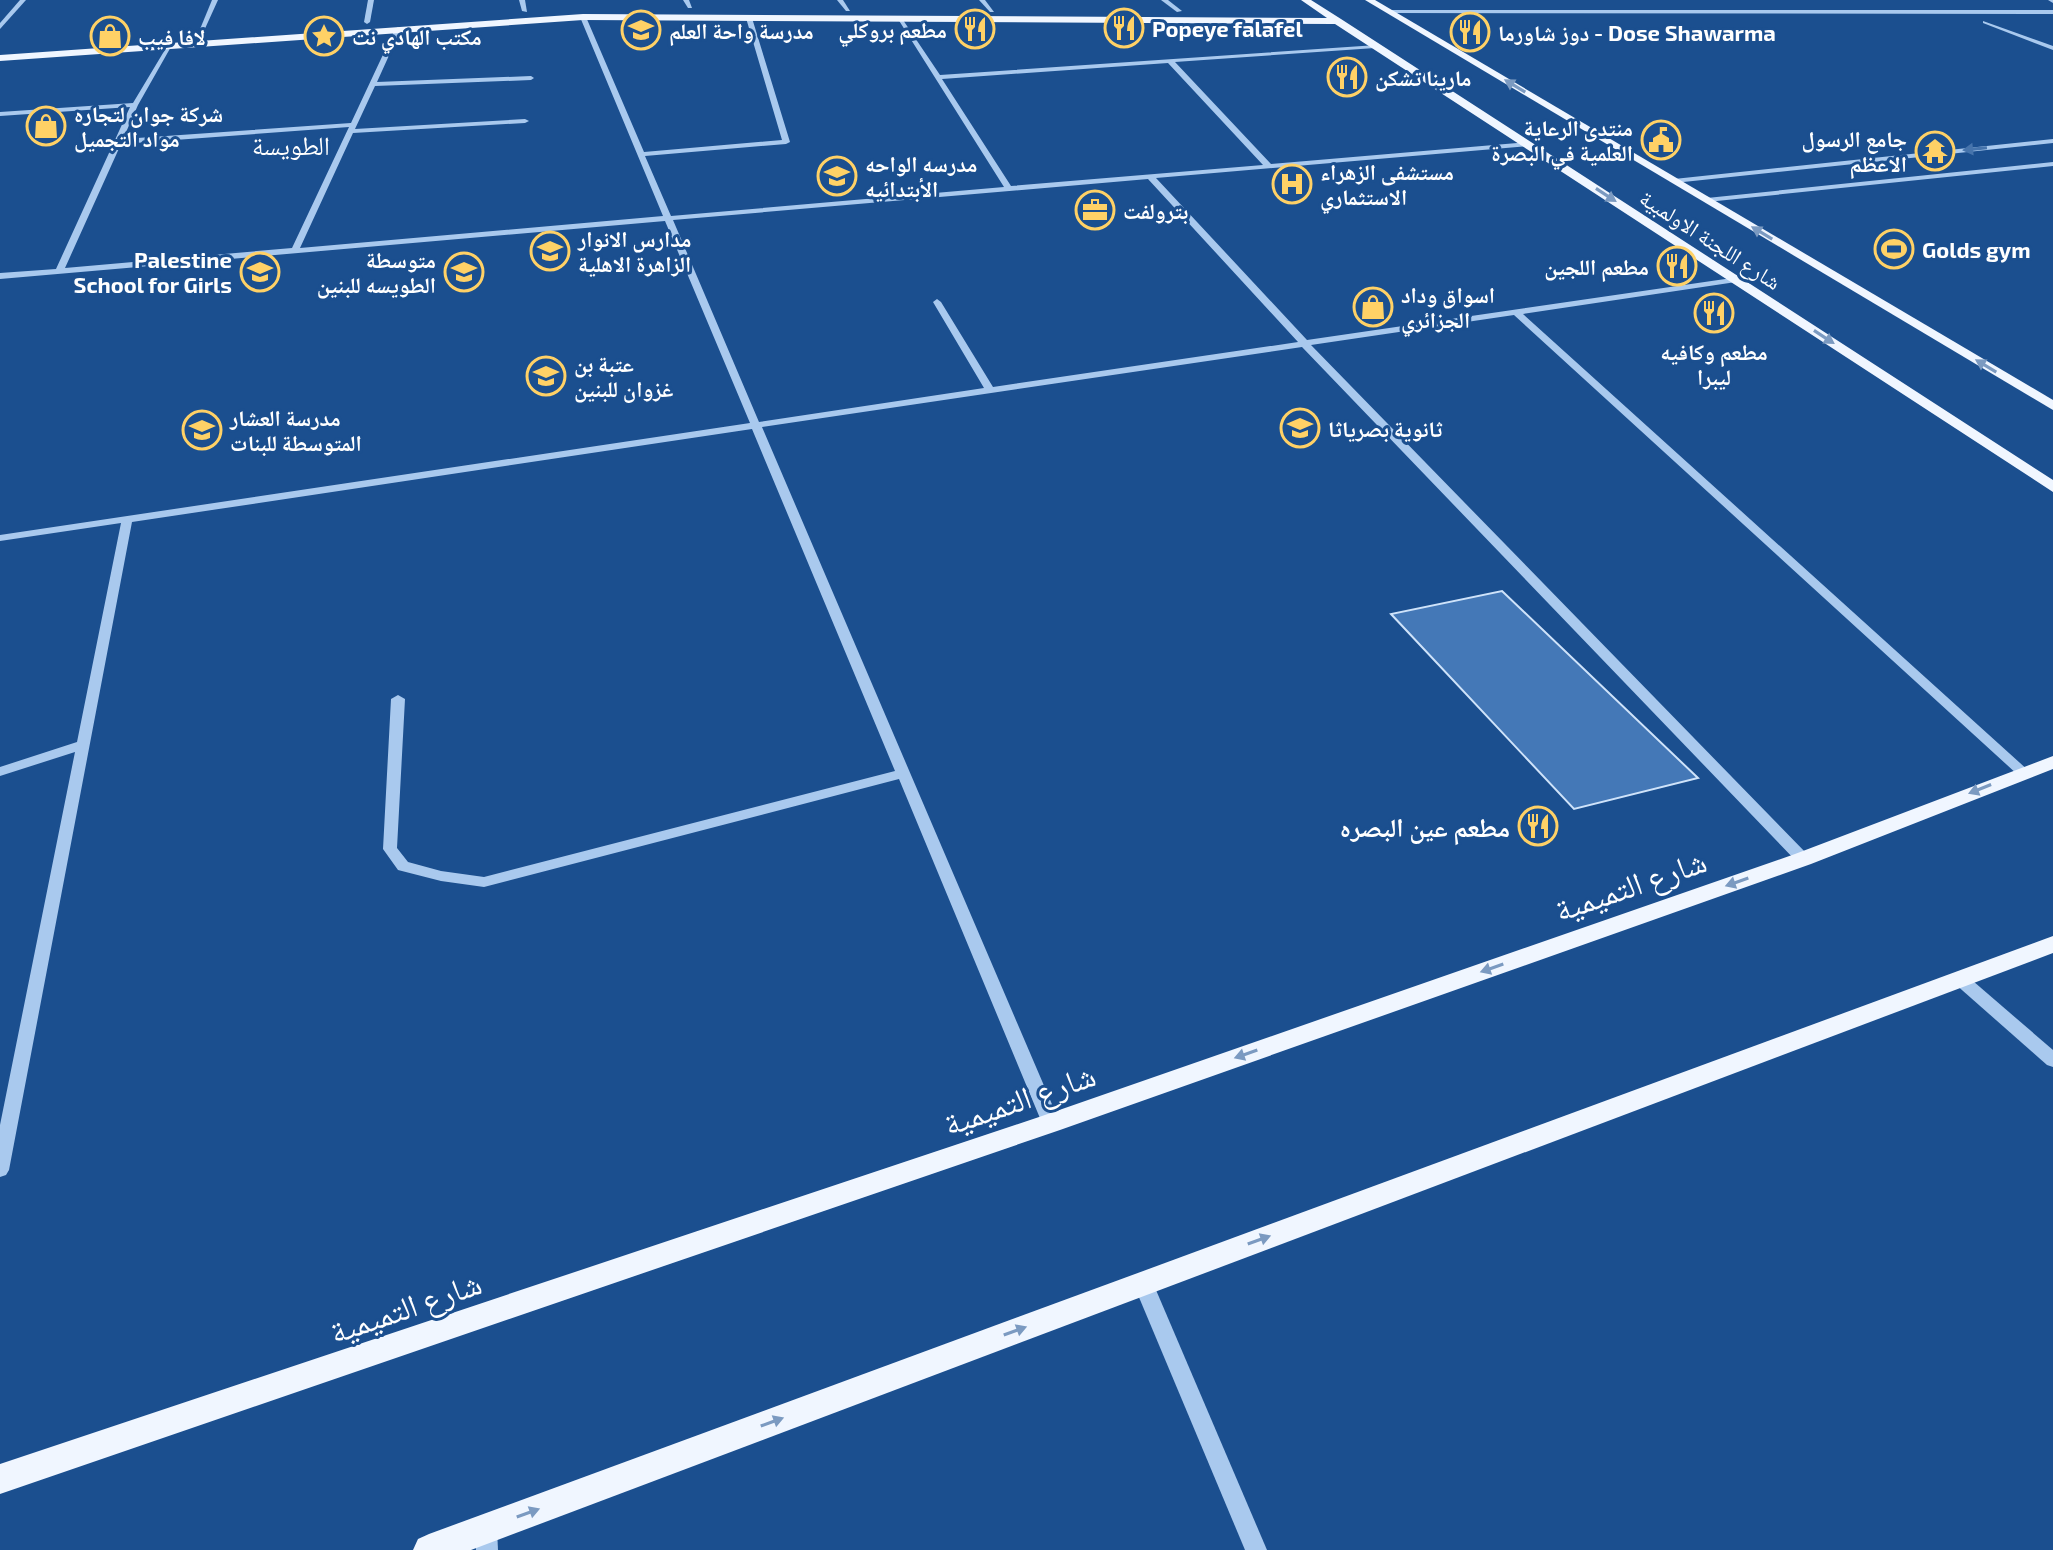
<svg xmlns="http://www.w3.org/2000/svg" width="2053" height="1550" viewBox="0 0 2053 1550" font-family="'Exo 2','Noto Naskh Arabic',sans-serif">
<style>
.building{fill:#4478b7;stroke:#cfe3fa;stroke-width:2}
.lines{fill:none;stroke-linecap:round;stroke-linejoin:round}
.minor{fill:#a9c9ee;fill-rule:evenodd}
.major{fill:#f0f6ff;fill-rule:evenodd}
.oneway{fill:#7b9ac1}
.oneway2{fill:#4674ac}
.labels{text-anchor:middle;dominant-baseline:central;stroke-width:6;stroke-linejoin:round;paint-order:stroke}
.far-poi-label{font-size:22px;font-weight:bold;fill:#fff;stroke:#1b4f8f;text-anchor:start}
.far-street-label{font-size:22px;fill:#fff;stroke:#1b4f8f}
.far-quarter-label{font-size:26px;fill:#fff;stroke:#1b4f8f}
.poi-label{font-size:26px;font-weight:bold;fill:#fff;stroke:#1b4f8f;text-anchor:end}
.near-street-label{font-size:32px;fill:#fff;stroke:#1b4f8f}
</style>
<rect width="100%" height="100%" fill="#1b4f8f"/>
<path class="building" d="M1502,591l196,187 -124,31 -183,-195z"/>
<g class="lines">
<g class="minor">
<path d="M20,0h6l-26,29v-6z"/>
<path d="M212,0h6l-15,33 -5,1z"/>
<path d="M368,0h6l-4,22 -3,2 -3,-2z"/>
<path d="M519,0h6l2,12 -5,-1z"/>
<path d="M683,0h6l3,8h-4z"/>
<path d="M837,0h6l7,11h-4z"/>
<path d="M979,0h6l9,12h-4z"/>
<path d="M1161,0h7l14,11 -5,1z"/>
<path d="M2048,0h5v3z"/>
<path d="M1390,10h663v4l-665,-1z"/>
<path d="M583,15l3,2 58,135 138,-12 -36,-122 3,-2 3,2 38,124 -4,2 -141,12 26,60 333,-29 -106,-168 3,-2 39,58 437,-30 -2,3 -200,14 96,102 257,-22 4,2 -4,2 -372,32 151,162 432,-63 1,2 -4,3 -213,32 507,458 -2,3h-10l-504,-460 -203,30 497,510 2,4 -2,4h-10l-496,-516 -540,80 298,696 -3,5 -6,2 -6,-2 -3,-5 -143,-344 -415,108 -43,-6 -43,-11 -15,-21 8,-150 7,-4 7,4 -8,149 11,14 33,9 43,6 411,-106 -143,-342 -620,93 -123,648 -3,5 -6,2v-52l75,-373 -75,24v-9l77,-25 44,-219 -121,18v-6l750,-112 -85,-202 -665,58v-6l56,-4 74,-162 -130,9v-4l133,-9 36,-60 3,2 -34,60 -15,34 228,-16 44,-94 3,-2 3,2 -24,53 154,-6 3,2 -3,2 -156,6 -20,43 170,-10 4,2 -4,2 -172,10 -53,115 363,-32 -83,-199zM1168,63l95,102 -252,21 -69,-107zM349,127l-57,121 -227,20 56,-124zM1148,179l150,163 -305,45 -52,-85 -4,-3 -4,3 51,86 -225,34 -86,-202z"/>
<path d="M1983,21l70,25v4l-70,-27z"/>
<path d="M2053,139v4l-379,40 -4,-2 4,-2z"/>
<path d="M2053,162v4l-346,36 -4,-2 4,-2z"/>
<path d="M1960,973l6,2 87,75v17l-6,-2 -93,-82 -2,-4 2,-4z"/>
<path d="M1143,1275l7,2 3,6 114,267h-22l-112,-267 3,-6z"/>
<path d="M486,1518l8,3 3,8 1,21h-22l-1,-21 3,-8z"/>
</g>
<g class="major">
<path d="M1301,0h10l30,19 712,461v12l-718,-468 -752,-4 -583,41v-6l583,-41 744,4z"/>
<path d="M1365,0h10l678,400v10z"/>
<path d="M2053,756v13l-242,95 -751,266 -1060,364v-30l1042,-348 753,-262z"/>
<path d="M2053,936v17l-1582,597h-58l5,-11 11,-5z"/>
</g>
</g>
<defs><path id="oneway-solid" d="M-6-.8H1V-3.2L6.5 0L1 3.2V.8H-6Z" transform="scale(2)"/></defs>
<g class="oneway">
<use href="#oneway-solid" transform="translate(1515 86) rotate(-149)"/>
<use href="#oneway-solid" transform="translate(1606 195) rotate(33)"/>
<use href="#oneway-solid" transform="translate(1762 233) rotate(-149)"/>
<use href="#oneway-solid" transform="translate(1824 337) rotate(33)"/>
<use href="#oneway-solid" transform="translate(1986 366) rotate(-149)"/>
<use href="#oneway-solid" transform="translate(1980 789) rotate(158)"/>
<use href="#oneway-solid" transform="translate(1737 882) rotate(161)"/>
<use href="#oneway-solid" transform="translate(1492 968) rotate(161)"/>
<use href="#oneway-solid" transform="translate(1246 1054) rotate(161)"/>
<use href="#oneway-solid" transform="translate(1259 1240) rotate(-20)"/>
<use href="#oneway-solid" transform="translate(1015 1331) rotate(-20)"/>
<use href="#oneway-solid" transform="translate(772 1422) rotate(-20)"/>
<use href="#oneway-solid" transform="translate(528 1513) rotate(-20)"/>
</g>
<use class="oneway2" href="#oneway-solid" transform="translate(1975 149) rotate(174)"/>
<defs>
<g id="restaurant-ring" transform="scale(2)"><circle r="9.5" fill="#1b4f8f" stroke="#ffd166" stroke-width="1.5"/><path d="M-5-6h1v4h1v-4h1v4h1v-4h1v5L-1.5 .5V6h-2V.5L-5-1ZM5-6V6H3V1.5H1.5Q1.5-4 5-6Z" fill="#ffd166"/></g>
<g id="school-ring" transform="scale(2)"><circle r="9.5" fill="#1b4f8f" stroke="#ffd166" stroke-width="1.5"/><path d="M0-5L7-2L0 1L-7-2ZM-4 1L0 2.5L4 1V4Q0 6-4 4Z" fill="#ffd166"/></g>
<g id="shop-ring" transform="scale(2)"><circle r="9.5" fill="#1b4f8f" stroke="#ffd166" stroke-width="1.5"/><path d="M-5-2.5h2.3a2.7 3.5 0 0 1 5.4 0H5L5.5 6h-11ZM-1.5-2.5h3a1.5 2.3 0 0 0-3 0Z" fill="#ffd166"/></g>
<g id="sight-ring" transform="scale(2)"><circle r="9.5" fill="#1b4f8f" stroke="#ffd166" stroke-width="1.5"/><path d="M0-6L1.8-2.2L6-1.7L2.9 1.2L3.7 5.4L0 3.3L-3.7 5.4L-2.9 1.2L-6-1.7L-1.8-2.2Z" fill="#ffd166"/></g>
<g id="civic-ring" transform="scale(2)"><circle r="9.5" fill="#1b4f8f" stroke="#ffd166" stroke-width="1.5"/><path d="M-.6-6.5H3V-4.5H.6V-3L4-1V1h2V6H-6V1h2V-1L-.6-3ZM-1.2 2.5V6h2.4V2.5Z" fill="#ffd166"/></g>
<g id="temple-ring" transform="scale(2)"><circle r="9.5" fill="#1b4f8f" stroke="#ffd166" stroke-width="1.5"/><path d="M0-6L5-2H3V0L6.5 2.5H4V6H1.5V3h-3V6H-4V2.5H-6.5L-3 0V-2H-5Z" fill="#ffd166"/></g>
<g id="hospital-ring" transform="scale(2)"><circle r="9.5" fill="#1b4f8f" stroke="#ffd166" stroke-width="1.5"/><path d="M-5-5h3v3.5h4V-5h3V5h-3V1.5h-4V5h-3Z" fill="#ffd166"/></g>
<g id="office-ring" transform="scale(2)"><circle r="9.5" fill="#1b4f8f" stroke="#ffd166" stroke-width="1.5"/><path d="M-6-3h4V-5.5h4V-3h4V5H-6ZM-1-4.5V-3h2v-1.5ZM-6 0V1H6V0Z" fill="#ffd166"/></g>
<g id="stadium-ring" transform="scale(2)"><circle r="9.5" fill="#1b4f8f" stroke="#ffd166" stroke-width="1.5"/><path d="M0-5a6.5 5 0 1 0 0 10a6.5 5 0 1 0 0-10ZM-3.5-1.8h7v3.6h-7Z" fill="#ffd166"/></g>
</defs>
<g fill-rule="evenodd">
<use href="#restaurant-ring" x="1124" y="28"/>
<use href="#restaurant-ring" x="975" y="29"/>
<use href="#school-ring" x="641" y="30"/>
<use href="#restaurant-ring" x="1470" y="32"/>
<use href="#shop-ring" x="110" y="36"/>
<use href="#sight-ring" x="324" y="36"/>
<use href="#restaurant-ring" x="1347" y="77"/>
<use href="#shop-ring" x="46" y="126"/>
<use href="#civic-ring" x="1661" y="140"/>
<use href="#temple-ring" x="1935" y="151"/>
<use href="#school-ring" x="837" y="176"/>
<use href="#hospital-ring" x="1292" y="184"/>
<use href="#office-ring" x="1095" y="210"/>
<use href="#stadium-ring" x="1894" y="249"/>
<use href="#school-ring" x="550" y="251"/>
<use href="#restaurant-ring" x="1677" y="266"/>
<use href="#school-ring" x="260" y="272"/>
<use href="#school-ring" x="464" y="272"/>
<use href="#shop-ring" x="1373" y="307"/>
<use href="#restaurant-ring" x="1714" y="313"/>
<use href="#school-ring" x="546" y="376"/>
<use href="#school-ring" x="1300" y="428"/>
<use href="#school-ring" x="202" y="430"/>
<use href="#restaurant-ring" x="1538" y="826"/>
</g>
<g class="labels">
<g class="far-poi-label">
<text x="1152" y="28">Popeye falafel</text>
<text x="947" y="29" text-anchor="end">مطعم بروكلي</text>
<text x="669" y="30">مدرسة واحة العلم</text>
<text x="1498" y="32">دوز شاورما - Dose Shawarma</text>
<text x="138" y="36">لافا فيب</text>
<text x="352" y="36">مكتب الهادي نت</text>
<text x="1375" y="77">مارينا تشكن</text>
<text x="74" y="113">شركة جوان لتجاره<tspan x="74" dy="25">مواد التجميل</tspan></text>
<text x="1633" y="127" text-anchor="end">منتدى الرعاية<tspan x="1633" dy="25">العلمية في البصرة</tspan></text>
<text x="1907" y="138" text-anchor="end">جامع الرسول<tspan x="1907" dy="25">الاعظم</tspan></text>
<text x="865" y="163">مدرسه الواحه<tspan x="865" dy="25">الأبتدائيه</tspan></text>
<text x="1320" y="171">مستشفى الزهراء<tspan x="1320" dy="25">الاستثماري</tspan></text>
<text x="1123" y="210">بترولفت</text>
<text x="578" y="238">مدارس الانوار<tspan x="578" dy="25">الزاهرة الاهلية</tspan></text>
<text x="1922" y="249">Golds gym</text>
<text x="232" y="259" text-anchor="end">Palestine<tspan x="232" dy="25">School for Girls</tspan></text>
<text x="436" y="259" text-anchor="end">متوسطة<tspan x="436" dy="25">الطويسه للبنين</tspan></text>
<text x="1649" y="266" text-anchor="end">مطعم اللجين</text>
<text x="1401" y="294">اسواق وداد<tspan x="1401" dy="25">الجزائري</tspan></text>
<text x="1714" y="351" text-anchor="middle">مطعم وكافيه<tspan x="1714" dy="25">ليبرا</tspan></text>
<text x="574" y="363">عتبة بن<tspan x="574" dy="25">غزوان للبنين</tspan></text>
<text x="230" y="417">مدرسة العشار<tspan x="230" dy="25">المتوسطة للبنات</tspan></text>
<text x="1328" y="428">ثانوية بصرياثا</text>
</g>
<g class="far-street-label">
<text transform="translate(1711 239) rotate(33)">شارع اللجنة الاولمبية</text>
</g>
<g class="far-quarter-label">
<text x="291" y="144">الطويسة</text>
</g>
<g class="poi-label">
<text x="1510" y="826">مطعم عين البصره</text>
</g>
<g class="near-street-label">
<text transform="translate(1630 884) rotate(-19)">شارع التميمية</text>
<text transform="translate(1019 1098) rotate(-19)">شارع التميمية</text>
<text transform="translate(405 1306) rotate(-19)">شارع التميمية</text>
</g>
</g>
</svg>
